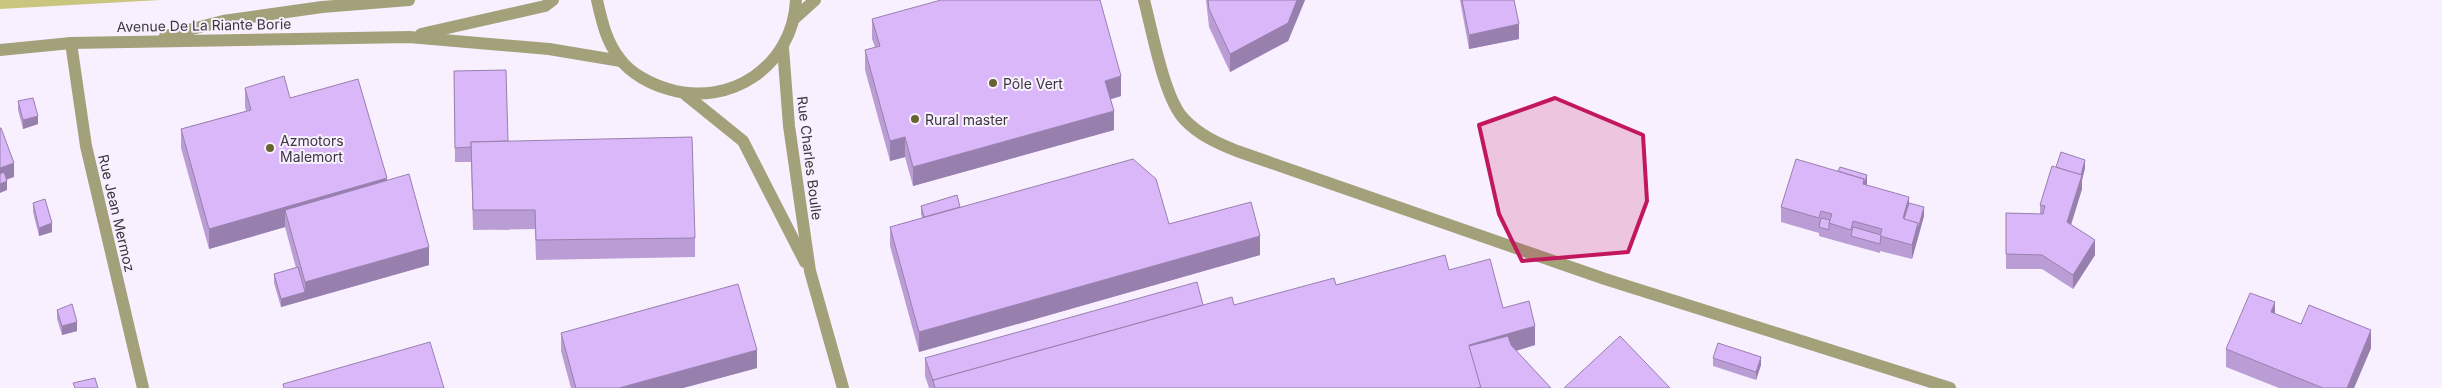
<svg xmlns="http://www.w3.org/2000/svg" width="2442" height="388" viewBox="0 0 2442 388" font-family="Inter,sans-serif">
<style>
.green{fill:#cac57f}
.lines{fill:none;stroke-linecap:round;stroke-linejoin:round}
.minor{stroke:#a3a17a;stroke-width:12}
.tertiary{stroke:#a3a17a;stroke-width:12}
.wall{fill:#bb9dd5}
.shaded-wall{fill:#9880ae}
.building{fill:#d9b7f8;stroke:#9880ae}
.marked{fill:#c2185b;fill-opacity:0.2;stroke:#c2185b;stroke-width:4;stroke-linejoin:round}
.poi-dot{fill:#686431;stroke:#f8f0ff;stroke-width:2}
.labels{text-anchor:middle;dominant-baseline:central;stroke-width:4;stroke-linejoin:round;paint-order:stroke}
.street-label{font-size:14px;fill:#3a373d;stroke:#f8f0ff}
.poi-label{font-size:14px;fill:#3a373d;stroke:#f8f0ff;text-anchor:start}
</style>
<rect width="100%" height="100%" fill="#f8f0ff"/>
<path class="green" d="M0,0h160l-160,9z"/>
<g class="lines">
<g class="minor">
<path d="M1144,0c8,30 20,98 40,119 15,16 33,24 53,32l368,128 345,109"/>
<path d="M71,43l15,103 57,242"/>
<path d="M783,48l6,78 21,145 33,117"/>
<path d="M686,95l57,46 62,121"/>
</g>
<g class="tertiary">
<path d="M597,0c5,22 9,41 23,59 11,15 31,25 48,30 62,19 125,-23 128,-89"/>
<path d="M795,18l20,-18"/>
<path d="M421,34l124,-28 8,-6"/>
<path d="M165,36l58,-15 99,-14 87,-7"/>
<path d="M0,50l71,-7 338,-6 140,12 72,12"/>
</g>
</g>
<g class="wall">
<path d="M1206,0h99l-17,41 -58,31 -21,-45z"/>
<path d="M1460,0h54l5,39 -50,10z"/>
<path d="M872,19l249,77 -10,3 3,31 -201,56 -8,-29 -15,4 -25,-91v-20l10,-3 -3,-8z"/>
<path d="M454,71l54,70 187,97v19l-159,3 -1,-31 -62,1 -2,-68h-16z"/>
<path d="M245,88l45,10 97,83 42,84 -148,42 -7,-24v-9l22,-6 -11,-41 -76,22 -28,-101v-19l65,-18 -1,-4z"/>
<path d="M18,101l20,23 -15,5 -5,-19z"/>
<path d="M2056,167l29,1 -3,12v9l-11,36 24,30 -22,34 -31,-20h-36v-56l34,1v-9z"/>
<path d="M1867,184v1l42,18 15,13 -12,43 -32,-8v-1v3l-29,-8 -32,-9v-3l-38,-11v-15z"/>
<path d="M33,203l19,29 -13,4 -6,-24z"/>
<path d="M921,206l39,1 209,17 91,31 -341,97 -29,-106v-19l32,-9 -1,-4z"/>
<path d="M1449,270l54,38 32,37 -19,6 35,37h-622l-4,-12v-18l278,-53h31l102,-20z"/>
<path d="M57,310l20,21 -15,4 -5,-16z"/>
<path d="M2275,314l26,10 70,24 -17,40h-75l-53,-21v-18z"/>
<path d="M561,333l196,35 -74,20h-112l-10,-37z"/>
<path d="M1713,358l48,7 -5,15 -43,-14z"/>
</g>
<g class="shaded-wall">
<path d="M1297,0h8l-17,41 -58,31v-18z"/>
<path d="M1519,24v15l-50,10v-14z"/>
<path d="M1121,76v20l-16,5v-20z"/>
<path d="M1114,111v19l-201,56v-19z"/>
<path d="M38,116v8l-15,5v-9z"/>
<path d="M905,137v20l-15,4v-20z"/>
<path d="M2085,160v8l-3,12v9l-15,48v-15z"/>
<path d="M14,163v14l-14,5v-14z"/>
<path d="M1867,175v9l-4,14v-14l1,-5z"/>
<path d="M387,178v20l-102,12v17l-76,22v-20z"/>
<path d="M7,181v9l-7,3v-9z"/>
<path d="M1909,197v15l-4,13 -2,-7z"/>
<path d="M1924,207v9l-12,43v-14l6,-22z"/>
<path d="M52,223v9l-13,4v-8z"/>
<path d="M1260,236v19l-341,97v-20z"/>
<path d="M2095,240v15l-22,34v-14z"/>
<path d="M429,247v18l-148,42v-8l24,-7v-10z"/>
<path d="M2275,302v18l-4,-8z"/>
<path d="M77,322v9l-15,4v-9z"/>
<path d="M1535,326v19l-61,18 -5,-18z"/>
<path d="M2371,330v18l-17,40h-7z"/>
<path d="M757,350v18l-74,20h-64z"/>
<path d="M1761,357v8l-5,15v-8z"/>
</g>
<g class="building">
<path d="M941,0h159l21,76 -16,5 9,30 -201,56 -8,-30 -15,4 -25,-91 15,-4 -8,-27z"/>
<path d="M1208,0h89l-9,23 -58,31 -21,-45z"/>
<path d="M1462,0h52l5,24 -50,11z"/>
<path d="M506,70l2,71 -37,1v5l-16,1 -1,-77z"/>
<path d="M284,76l6,22 68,-19 29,99 -178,51 -28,-100 70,-19 -6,-22z"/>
<path d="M33,98l5,18 -15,4 -5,-19z"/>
<path d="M0,128h1l13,35 -14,5z"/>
<path d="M692,137l3,101 -159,2 -1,-30h-62l-2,-68z"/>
<path d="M2061,152l24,8 -4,15 -25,-8z"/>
<path d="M1133,159l23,20 13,45 82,-22 9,34 -341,96 -29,-105z"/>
<path d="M1796,159l68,20 -1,5 46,13 -6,21 15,5 -6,22 -32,-9 2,-7 -29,-8 -2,9 -22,-7 3,-9 -11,-3 -2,7 -38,-11z"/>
<path d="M2052,166l30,9 -15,47 28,18 -22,35 -31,-20 -36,-1v-41l37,1 2,-8 -5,-1z"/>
<path d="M1840,167l27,8 -3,9v-5l-26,-8z"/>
<path d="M4,172l3,9 -7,3v-10z"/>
<path d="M409,174l20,73 -124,35 -20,-72z"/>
<path d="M957,195l3,12 -36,10 -3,-11z"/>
<path d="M45,199l7,24 -13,5 -6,-25z"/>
<path d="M1909,203l15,4 -6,22v-6l-14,-4z"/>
<path d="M1821,218l9,2 -1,3v7l-10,-3z"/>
<path d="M1853,227l28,8 -1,9 -29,-8z"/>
<path d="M1445,255l4,15 41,-11 13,49 26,-7 6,25 -66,19 12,42 -5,1h-541l-2,-8 299,-83 2,8 100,-27 2,7z"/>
<path d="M298,267l7,25 -24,7 -7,-25z"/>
<path d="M1197,282l6,23 -270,75v1l-8,-23z"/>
<path d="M738,284l19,66 -138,38h-43l-15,-55z"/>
<path d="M2250,293l25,9 -4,10 30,12 8,-19 62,25 -24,58h-24l-97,-39z"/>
<path d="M72,304l5,18 -15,4 -5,-16z"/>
<path d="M1508,336l3,9 40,43h-70l-12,-42z"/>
<path d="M1620,336l50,52h-106z"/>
<path d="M430,342l14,46h-160l-1,-4z"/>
<path d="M1718,343l43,14 -5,15 -43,-14z"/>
<path d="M95,378l3,10h-23l-2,-5z"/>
</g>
<path class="marked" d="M1555,98l88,37 4,66 -19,51 -106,9 -23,-47 -20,-89z"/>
<g class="poi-dot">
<circle cx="993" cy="83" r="5"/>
<circle cx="915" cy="119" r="5"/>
<circle cx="270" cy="148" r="5"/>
</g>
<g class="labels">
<g class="street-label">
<text transform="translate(204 25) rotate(-1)">Avenue De La Riante Borie</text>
<text transform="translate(810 158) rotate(83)">Rue Charles Boulle</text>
<text transform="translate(117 213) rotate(77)">Rue Jean Mermoz</text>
</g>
<g class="poi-label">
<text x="1003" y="83">Pôle Vert</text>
<text x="925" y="119">Rural master</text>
<text x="280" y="140">Azmotors<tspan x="280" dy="16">Malemort</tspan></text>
</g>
</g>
</svg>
